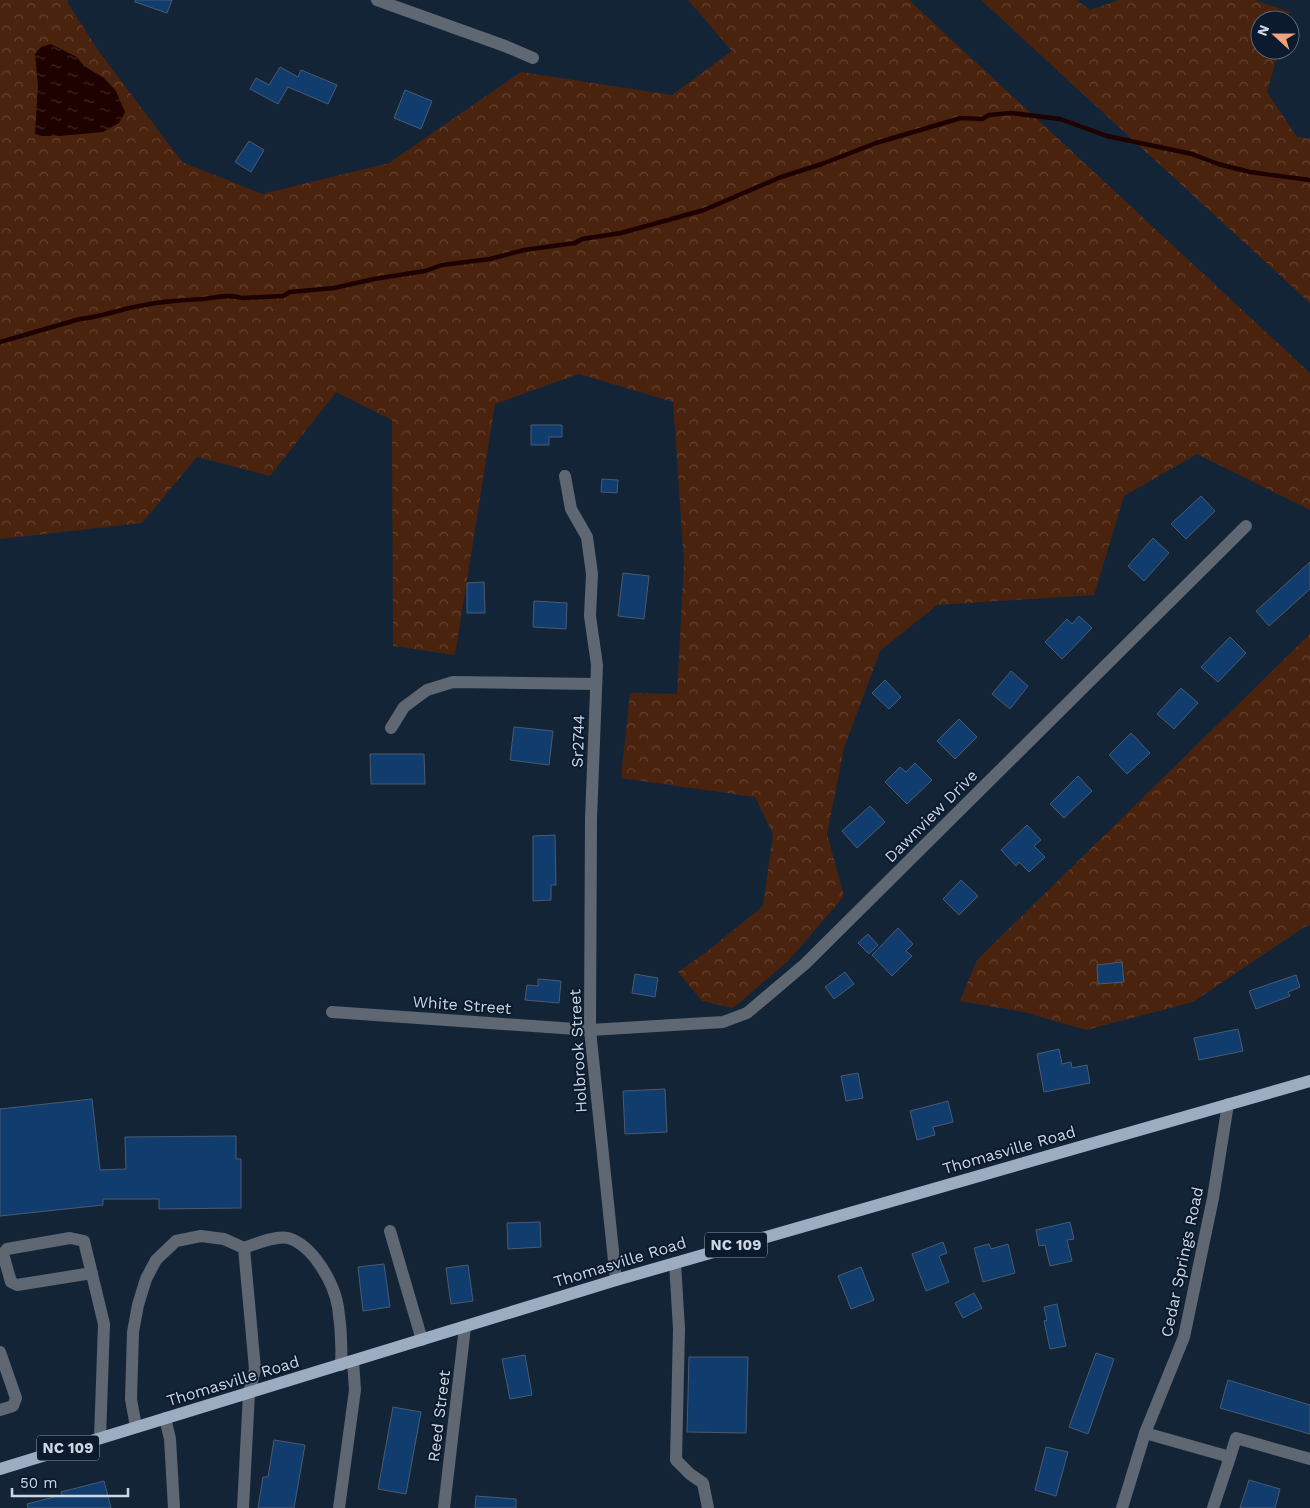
<svg xmlns="http://www.w3.org/2000/svg" width="1310" height="1508" viewBox="0 0 1310 1508" font-family="'Work Sans',sans-serif">
<style>
.forest{fill:url(#forest-crowns)}
.water{fill:url(#water-ripples)}
.lines{fill:none;stroke-linecap:round;stroke-linejoin:round}
.stream{stroke:#1e0200;stroke-width:4.5}
.building{fill:#103c6e;stroke:#495b71}
.minor{stroke:#5f6772;stroke-width:12}
.major{stroke:#9cacc1;stroke-width:12}
.labels{text-anchor:middle;dominant-baseline:central;stroke-width:4;stroke-linejoin:round;paint-order:stroke}
.shield{fill:#0b1a2d;stroke:#939ead;stroke-width:1}
.shield-label{font-size:15px;font-weight:bold;fill:#cdd7e4}
.street-label{font-size:16px;fill:#cdd7e4;stroke:#0b1a2d}
</style>
<defs>
<pattern id="forest-crowns" width="20" height="18" patternUnits="userSpaceOnUse" patternTransform="scale(1.25)"><rect width="20" height="18" fill="#4a230e"/><path d="M2 6a3 3 0 1 1 6 0M12 15a3 3 0 1 1 6 0" fill="none" stroke="#634231"/></pattern>
<pattern id="water-ripples" width="26" height="14" patternUnits="userSpaceOnUse" patternTransform="scale(1.25)"><rect width="26" height="14" fill="#1e0200"/><path d="M2 4q2-2 4 0t4 0M15 11q2-2 4 0t4 0" fill="none" stroke="#3e2625"/></pattern>
</defs>
<rect width="100%" height="100%" fill="#142437"/>
<g class="forest">
<path d="M0,0h68l-1,2 33,51 82,109 80,32 127,-31 132,-91 151,23 60,-44 -44,-51h221l401,373v137l-113,-56 -73,42 -30,99 -157,10 -57,46 -36,97 -17,86 17,62 -55,64 -56,48 -31,-7 -24,-29 27,-19 58,-47 10,-72 -18,-37 -134,-19 9,-85 47,1 7,-132 -11,-160 -94,-28 -84,30 -40,251 -62,-9 -1,-226 -56,-28 -66,84 -73,-19 -55,66 -142,16z"/>
<path d="M981,0h95l14,10 29,-10h135l36,12 -3,8h-27v30h19l-12,42 30,45 13,2v164z"/>
<path d="M1310,634v291l-6,2 -111,75 -107,28 -62,-18 -64,-11 17,-41z"/>
</g>
<path class="water" d="M51,44l26,13 7,9 20,12 12,13 9,21 -6,11 -16,9 -43,4h-18l-7,-2 3,-49 -3,-31 6,-7z"/>
<g class="lines">
<path class="stream" d="M0,342l80,-23c22,-2 43,-11 65,-14 19,-4 39,-5 59,-6 11,-2 27,-5 38,-1l41,-2 7,-4 44,-4 40,-9 51,-8 17,-6 48,-6 34,-9 51,-7 7,-4 39,-6 83,-23 77,-33 41,-13 54,-21 85,-25 21,1 7,-4 22,-2 49,6 47,17 85,18 26,10 32,8 60,8"/>
</g>
<g class="building">
<path d="M135,0h37l-5,13 -32,-11z"/>
<path d="M280,67l18,10 3,-7 36,15 -9,19 -40,-17 -10,17 -28,-15 6,-11 13,7z"/>
<path d="M405,90l27,11 -11,28 -27,-11z"/>
<path d="M249,141l15,9 -13,22 -16,-10z"/>
<path d="M531,425h31v12h-13v8h-18z"/>
<path d="M602,479l16,1 -1,13 -16,-1z"/>
<path d="M1201,496l14,15 -29,28 -15,-15z"/>
<path d="M1153,538l16,15 -25,28 -16,-15z"/>
<path d="M1310,562v27l-41,37 -13,-15z"/>
<path d="M623,573l26,3 -5,43 -26,-3z"/>
<path d="M484,582l1,31h-18v-30z"/>
<path d="M534,601l33,2 -1,26 -33,-2z"/>
<path d="M1079,616l13,12 -30,31 -17,-17 22,-23 5,5z"/>
<path d="M1230,637l16,16 -28,29 -17,-15z"/>
<path d="M1011,671l17,15 -18,23 -18,-15z"/>
<path d="M885,680l16,17 -12,12 -17,-16z"/>
<path d="M1181,688l17,15 -24,26 -17,-15z"/>
<path d="M959,719l18,18 -22,22 -18,-18z"/>
<path d="M514,727l39,4 -4,34 -39,-5z"/>
<path d="M1131,733l19,20 -23,21 -18,-19z"/>
<path d="M370,754h54l1,30h-54z"/>
<path d="M915,763l17,17 -25,24 -22,-22 15,-15 6,5z"/>
<path d="M1078,776l14,15 -28,27 -14,-14z"/>
<path d="M870,806l15,16 -28,26 -15,-17z"/>
<path d="M1027,825l14,15 -7,6 11,11 -16,15 -10,-10 -3,4 -15,-16z"/>
<path d="M555,835l1,50h-5v15l-18,1v-65z"/>
<path d="M961,880l17,16 -19,19 -16,-16z"/>
<path d="M898,928l15,16 -7,7 6,5 -20,20 -20,-21z"/>
<path d="M868,934l10,11 -9,9 -11,-11z"/>
<path d="M1122,962l2,20 -26,2 -1,-19z"/>
<path d="M845,972l9,12 -20,15 -9,-12z"/>
<path d="M635,974l23,4 -3,19 -23,-4z"/>
<path d="M1296,975l4,12 -12,5 2,4 -34,13 -7,-18z"/>
<path d="M538,979l23,2 -2,22 -34,-3 2,-15 11,1z"/>
<path d="M1238,1029l5,22 -44,9 -5,-22z"/>
<path d="M1059,1049l3,15 9,-2 1,6 15,-3 3,18 -46,9 -7,-38z"/>
<path d="M858,1073l5,25 -17,3 -5,-25z"/>
<path d="M665,1089l2,43 -42,2 -2,-43z"/>
<path d="M92,1099l8,71 26,-1 -1,-32 111,-1v23h5v49l-82,1v-10h-56v6l-103,11v-107z"/>
<path d="M948,1101l5,21 -20,5 2,8 -18,5 -7,-29z"/>
<path d="M540,1222l1,25 -33,2 -1,-26z"/>
<path d="M1070,1222l4,17 -7,1 5,21 -22,5 -5,-21 -6,1 -3,-16z"/>
<path d="M943,1242l4,11 -8,3 10,26 -23,9 -14,-37z"/>
<path d="M989,1244l2,5 17,-5 7,29 -32,9 -9,-34z"/>
<path d="M384,1264l6,43 -27,4 -5,-44z"/>
<path d="M468,1265l5,36 -22,3 -5,-36z"/>
<path d="M861,1267l13,33 -23,9 -13,-33z"/>
<path d="M974,1293l8,15 -19,10 -8,-15z"/>
<path d="M1057,1304l9,42 -16,3 -6,-28 3,-1 -3,-13z"/>
<path d="M1096,1353l18,6 -26,75 -19,-7z"/>
<path d="M525,1355l7,40 -22,4 -8,-40z"/>
<path d="M689,1357h59l-2,76 -59,-1z"/>
<path d="M1228,1380l82,25v29l-90,-26z"/>
<path d="M393,1407l28,5 -15,82 -28,-5z"/>
<path d="M274,1440l31,5 -11,63h-36l5,-31h5z"/>
<path d="M1046,1447l22,5 -12,44 -21,-6z"/>
<path d="M1249,1480l31,9 -5,19h-35z"/>
<path d="M104,1481l7,27h-83l-1,-4 35,-9 -1,-3z"/>
<path d="M476,1496l40,3v9h-41z"/>
</g>
<g class="lines">
<g class="minor">
<path d="M377,0l128,46 28,12"/>
<path d="M565,476l6,33 16,28 5,37 -2,42 7,49 -6,154 -1,211 26,250"/>
<path d="M391,728l13,-21 23,-17 26,-8 143,2"/>
<path d="M332,1012l258,18 133,-8 24,-9 58,-49 441,-438"/>
<path d="M390,1231l32,109"/>
<path d="M244,1248c11,-4 33,-13 44,-10 25,7 46,45 50,69 3,19 4,39 3,58"/>
<path d="M675,1263l4,66 -3,131 14,14 13,9 5,25"/>
<path d="M92,1273l-75,12 -6,-3 -8,-28 4,-5 63,-11 14,3 20,83 -4,114"/>
<path d="M0,1352l16,46 -3,8 -13,4"/>
<path d="M165,1418l5,21 4,69"/>
<path d="M136,1427l-5,-28 2,-67 5,-27 8,-26 10,-19 20,-19 25,-5 23,3 20,9 11,121 -6,24 -6,115"/>
<path d="M1145,1433l85,24 -17,51"/>
<path d="M1230,1457l6,-19 74,21"/>
<path d="M339,1508l16,-118 -2,-29"/>
<path d="M444,1508l21,-181"/>
<path d="M1122,1508l23,-75 39,-96 29,-139 15,-94"/>
</g>
<path class="major" d="M0,1469l616,-189 694,-199"/>
</g>
<g class="labels">
<g class="shield">
<rect x="705" y="1232.5" width="62" height="25" rx="4"/>
<rect x="37" y="1435.5" width="62" height="25" rx="4"/>
</g>
<g class="shield-label">
<text x="736" y="1245">NC 109</text>
<text x="68" y="1448">NC 109</text>
</g>
<g class="street-label">
<text transform="translate(578 741) rotate(-88)">Sr2744</text>
<text transform="translate(931 816) rotate(-45)">Dawnview Drive</text>
<text transform="translate(462 1005) rotate(4)">White Street</text>
<text transform="translate(578 1051) rotate(-93)">Holbrook Street</text>
<text transform="translate(1009 1150) rotate(-16)">Thomasville Road</text>
<text transform="translate(620 1262) rotate(-17)">Thomasville Road</text>
<text transform="translate(1182 1262) rotate(-78)">Cedar Springs Road</text>
<text transform="translate(233 1381) rotate(-17)">Thomasville Road</text>
<text transform="translate(439 1416) rotate(-83)">Reed Street</text>
</g>
</g>
<g transform="translate(1275 35) rotate(291)"><circle r="24" fill="#0b1a2d" stroke="#596676"/>
<path d="M0-4L9 19L0 12L-9 19Z" fill="#f0a27a"/>
<text y="-8" font-size="14" font-weight="bold" text-anchor="middle" fill="#cdd7e4">N</text>
</g>
<path d="M12 1488v8h116v-8" fill="none" stroke="#cdd7e4" stroke-width="2.5"/>
<text x="20" y="1488" font-size="15" fill="#cdd7e4" stroke="#0b1a2d" stroke-width="4" paint-order="stroke">50 m</text>
</svg>
